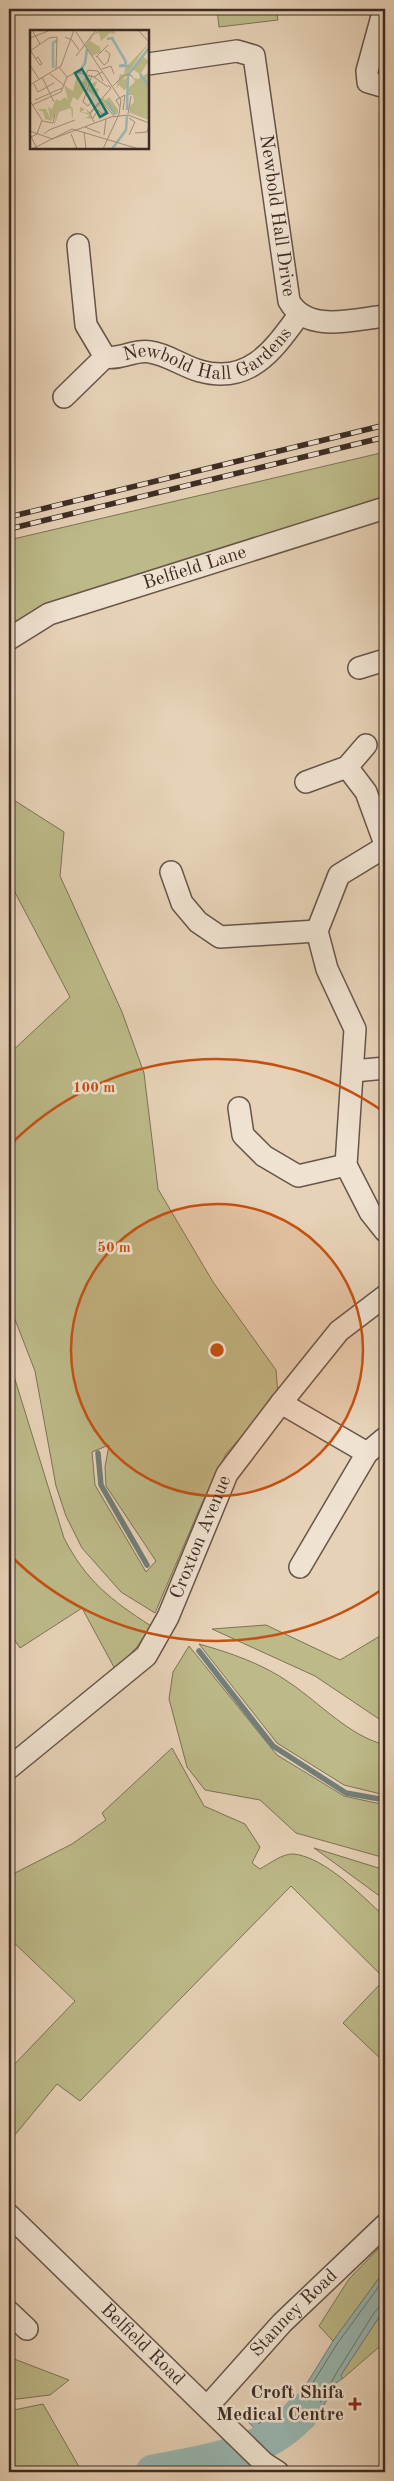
<svg xmlns="http://www.w3.org/2000/svg" width="394" height="2481" viewBox="0 0 394 2481" font-family="'Old Standard TT',serif">
<style>
.green{fill:#bdba89;stroke:#7c7257;fill-rule:evenodd}
.water{fill:#97b7b2;stroke:#737f7a}
.lines{fill:none;stroke-linecap:round;stroke-linejoin:round}
.shore{stroke:#6a716c;stroke-width:1}
.stream{stroke:#737f7a;stroke-width:5.5}
.river{stroke:#97b7b2;stroke-width:35}
.minor-casing{stroke:#67554a;stroke-width:24}
.minor{stroke:#efe2d0;stroke-width:21}
.rail-casing{stroke:#3c2b25;stroke-width:5.5}
.rail{stroke:#efe2d0;stroke-width:4;stroke-dasharray:11;stroke-linecap:butt}
.ring{fill:none;stroke:#c65011;stroke-width:2.5}
.poi-dot{fill:#8f2418;stroke:#efe2d0;stroke-width:2}
.labels{text-anchor:middle;dominant-baseline:central;stroke-width:5;stroke-linejoin:round;paint-order:stroke}
.street-label{font-size:19px;fill:#3c2b25;stroke:#efe2d0}
.poi-label{font-size:19px;font-weight:bold;fill:#3c2b25;stroke:#efe2d0;text-anchor:end}
.inset-river{fill:none;stroke:#97b7b2;stroke-width:2.5}
.inset-road{fill:none;stroke:#a38f7d;stroke-width:1}
.view{fill:#0f766e;fill-opacity:0.15;stroke:#0f766e;stroke-width:2.5}
.inset-edge{fill:none;stroke:#3c2b25;stroke-width:2.5}
.centre{fill:#c65011;stroke:#efe2d0;stroke-width:2.5}
.ring-label{font-size:15px;text-anchor:middle;font-weight:bold;fill:#c65011;stroke:#efe2d0;stroke-width:5;stroke-linejoin:round;paint-order:stroke}
</style>
<rect width="100%" height="100%" fill="#e7d2b7"/>
<filter id="stains"><feTurbulence type="fractalNoise" baseFrequency=".004" numOctaves="4"/><feColorMatrix values="0 0 0 0 .2 0 0 0 0 .09 0 0 0 0 .02 0 0 0 .5 -.17"/></filter>
<radialGradient id="worn" r=".72"><stop offset=".6" stop-color="#630" stop-opacity="0"/><stop offset="1" stop-color="#630" stop-opacity=".3"/></radialGradient>
<g class="green">
<path d="M217,9h59l2,11 -59,7z"/>
<path d="M385,452v46l-305,98 -71,36v-92z"/>
<path d="M9,797l55,35 -4,44 62,136 22,61 14,116 55,93 63,88 2,25 -52,59 -24,49 -47,110 -34,-21 -39,-44 -16,-32 -10,-30 -21,-115 -26,-67v-250l61,-57 -61,-116zM109,1445l-4,22 1,19 50,75 -10,11 -51,-87 -3,-33z"/>
<path d="M9,1360l55,178c22,43 47,62 87,88l-14,21 -22,22 -33,-61 -62,40 -11,-16z"/>
<path d="M266,1625l74,35 45,-27v90l-70,-47 -103,-47z"/>
<path d="M199,1644c32,9 64,20 91,39 31,21 58,52 95,62v50l-41,-10 -67,-42z"/>
<path d="M189,1646l88,109 67,41 41,9v53l-89,-25 -36,-33 -55,-10 -18,-23 -18,-68 4,-27z"/>
<path d="M172,1748l32,58 41,18 15,23 -8,16 8,6c9,-5 23,-16 34,-15 32,4 68,42 91,63v62l-94,-93 -211,215 -23,-17 -48,58v-72l66,-69 -66,-63v-44l2,-2 -2,-16 63,-32 34,-24 -4,-7z"/>
<path d="M314,1848l71,22v30z"/>
<path d="M385,1979v84l-42,-40z"/>
<path d="M385,2242v28l-52,71 -14,-15 30,-47z"/>
<path d="M385,2308v34l-43,37 -1,-4z"/>
<path d="M9,2357l60,23 -19,15 -41,5z"/>
<path d="M43,2404l39,68h-73v-61z"/>
</g>
<path class="water" d="M385,2270v38l-44,67 1,4 -6,4 -23,43 -35,25 -31,-30 26,-8 23,-12 37,-60z"/>
<g class="lines">
<g class="shore">
<path d="M385,2278l-48,66 -38,61 -40,18v3l18,18h3l29,-22 28,-50 37,-59 6,-7 5,-1"/>
<path d="M304,2409l4,2 -4,7 -23,18 -10,-7 1,-4z"/>
</g>
<g class="stream">
<path d="M98,1453l3,32 46,80"/>
<path d="M199,1651l74,95 73,47 39,7"/>
</g>
<path class="river" d="M153,2472c54,-10 113,-17 151,-62"/>
<g class="minor-casing">
<g id="minor">
<path d="M384,9l-17,62 1,11 17,5"/>
<path id="s1" d="M148,64l89,-13 17,5 35,245c18,33 66,18 96,15"/>
<path id="s2" d="M78,245l8,80 19,32c16,3 30,-8 45,-5 17,2 34,15 50,19 50,14 74,-22 99,-56"/>
<path d="M64,397l41,-40"/>
<path id="s3" d="M9,639l40,-25 336,-106"/>
<path d="M359,668l26,-8"/>
<path d="M347,767l19,25 19,52"/>
<path d="M306,782l41,-15 19,-22"/>
<path d="M385,847l-46,28 -22,56 10,38 28,60 -9,136 24,47 15,19"/>
<path d="M171,872l11,31 16,19 22,15 97,-6"/>
<path d="M354,1071l31,-3"/>
<path d="M239,1108l4,27 21,21 34,20 48,-11"/>
<path d="M281,1403l86,50"/>
<path d="M300,1567l67,-114 18,-15"/>
<path id="s4" d="M9,1768l137,-112 22,-39 59,-143 54,-71 58,-72 46,-35"/>
<path id="s5" d="M9,2215l255,248 14,9"/>
<path d="M9,2312l18,17"/>
<path id="s6" d="M207,2407l75,-84 103,-98"/>
</g>
</g>
<use href="#minor" class="minor"/>
<g class="rail-casing">
<g id="rail">
<path d="M9,517l376,-92"/>
<path d="M9,529l376,-92"/>
</g>
</g>
<use href="#rail" class="rail"/>
</g>
<circle cx="217" cy="1350" r="146" fill="#c65011" fill-opacity=".12"/>
<g class="ring">
<circle cx="217" cy="1350" r="146"/>
<path d="M384 1588A291 291 0 0 1 9 1554M9 1146A291 291 0 0 1 384 1112"/>
</g>
<path class="poi-dot" d="M352.5 2396.5h5v5h5v5h-5v5h-5v-5h-5v-5h5z"/>
<g class="labels">
<g class="street-label">
<text stroke="none"><textPath href="#s1" startOffset="269">Newbold Hall Drive</textPath></text>
<text stroke="none"><textPath href="#s2" startOffset="229">Newbold Hall Gardens</textPath></text>
<text stroke="none"><textPath href="#s3" startOffset="200">Belfield Lane</textPath></text>
<text stroke="none"><textPath href="#s4" startOffset="308">Croxton Avenue</textPath></text>
<text stroke="none"><textPath href="#s6" startOffset="128">Stanney Road</textPath></text>
<text stroke="none"><textPath href="#s5" startOffset="186">Belfield Road</textPath></text>
</g>
<g class="poi-label">
<text x="344" y="2393">Croft Shifa<tspan x="344" dy="22">Medical Centre</tspan></text>
</g>
</g>
<g transform="translate(30 30)">
<rect width="119" height="119" fill="#e7d2b7"/>
<path d="M68,1l16,-1 1,4 -5,-1 -9,8 -2,-8 -6,2 -3,6 10,6 1,5 -9,4 -7,-10 7,-11zM119,13l-26,37 4,-2v10l-3,2 -5,-5 -3,4 4,-15 4,1 1,-7zM112,26l7,5 -8,12 2,3 6,-4v48l-19,-7 -1,-6 5,-5 -1,-7h-5l1,-8 6,-5 -2,-4 6,1 2,-4 -7,-5 -4,3zM47,44v5l6,3 4,-8 -1,4 4,-3 -3,11 -9,14 -5,-3 -3,8 3,4v8l-12,3 11,-3 -1,-9 -12,4 -5,15 2,-14 -5,8 -6,-2 -2,-7 -6,-3h9l4,9 -2,-11 4,2 4,-10 4,2 5,-4 3,3 -4,-15 9,6zM67,51l-2,7 4,1 -3,7 10,4 3,-3 9,12v4l-3,2 -12,-13 -13,12 2,5 -6,-1 -15,10 19,-13 -10,-3v-5l5,2 -4,3 7,1 -2,-4 4,3 11,-12 -13,-9 2,-7z" fill="#bdba89"/>
<path class="inset-river" d="M77,9l5,-1 14,24 -1,3 -6,1h11M23,38v-25l4,-3M48,44l7,-11 2,-14M110,44l9,13M77,71l8,13M97,80l1,-35 21,-27M82,119l14,-19 1,-14"/>
<path class="inset-road" d="M2,0l8,14M108,0l11,12M46,2l45,68 -2,14 -16,35M35,7l7,3 7,10M0,8l18,-7M0,21l19,-13 8,-1M1,21l4,7 5,7 2,-1 -4,-7 -2,1M46,26l20,-26M67,26l7,9 4,-3 2,-8 -5,-4M66,27l12,-12M0,35l9,14M26,39l1,-32M72,39l9,-3 3,8M20,44l14,11M56,44l2,-4 10,1 5,10M12,47l12,25M37,47l10,-5 17,5 8,-5M64,47l14,10M4,54l4,8 16,-9M0,55l31,-19 13,-36M83,56l11,-11h7l2,3M57,64l5,7 -4,5 -5,-4 9,-27M5,70l27,-12M0,71l12,19 -5,14 -6,3M73,73l11,13M2,75l29,-13 6,-15 -8,-10M90,77l-4,-7 9,-5M93,80l2,-15M98,84l3,-18M63,88l5,-8 4,4 4,-2M99,88l6,4 -6,13M12,91l11,2 2,-9M64,92l-4,-9 21,-25 -3,-3M55,97l15,6M0,101l22,8 59,-22 17,-2 21,8M54,102l2,17M105,103l12,-1 2,-7M0,104l7,15M14,104l5,-4 26,-10M41,104l6,15M74,105l2,-16M2,119l40,-20 67,20"/>
<path class="view" d="M52,39l25,44 -7,4 -25,-44z"/>
<rect width="119" height="119" class="inset-edge"/>
</g>
<circle cx="217" cy="1350" r="8" class="centre"/>
<g class="ring-label">
<text x="94" y="1092">100 m</text>
<text x="114" y="1252">50 m</text>
</g>
<rect width="394" height="2481" fill="none" stroke="#e7d2b7" stroke-width="30"/>
<rect x="10" y="10" width="374" height="2461" fill="none" stroke="#3c2b25" stroke-width="2.5"/>
<rect x="15" y="15" width="364" height="2451" fill="none" stroke="#3c2b25"/>
<rect width="100%" height="100%" filter="url(#stains)"/>
<rect width="100%" height="100%" fill="url(#worn)"/>
</svg>
